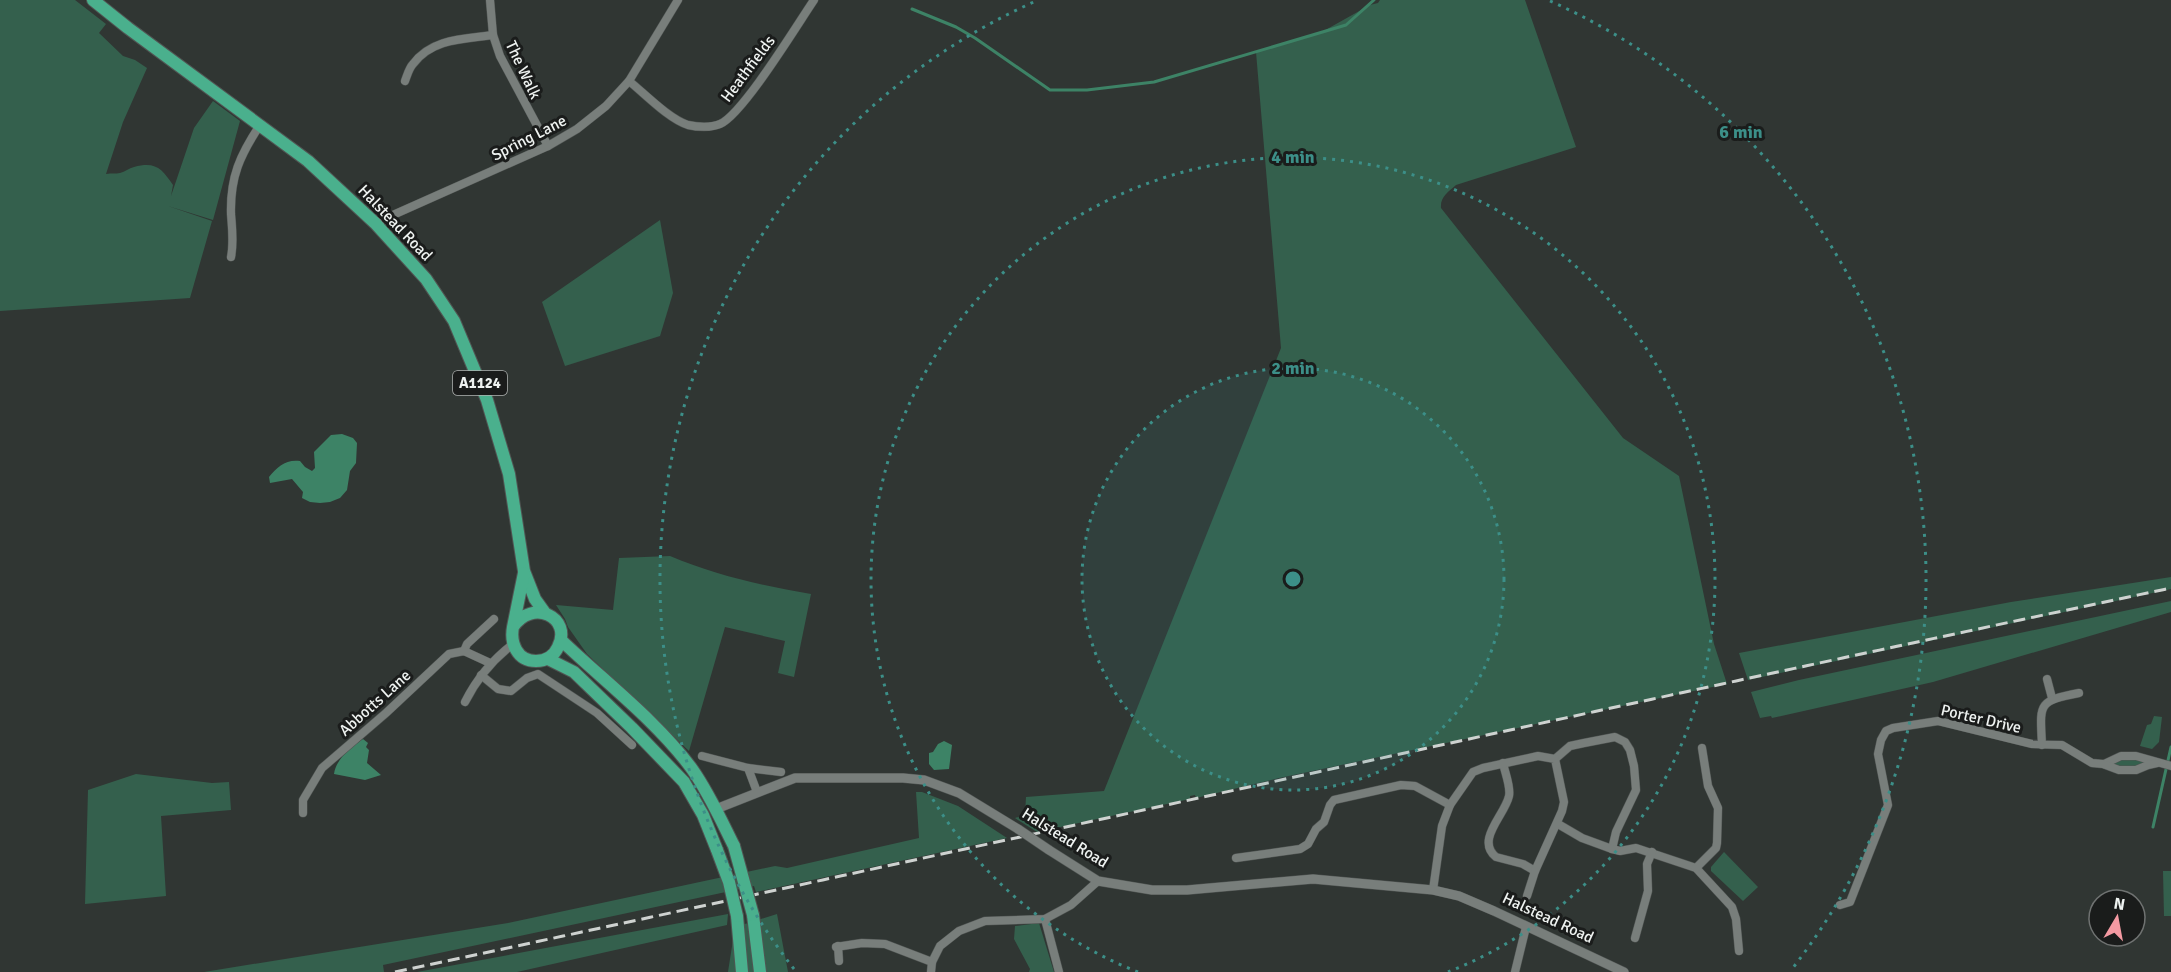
<svg xmlns="http://www.w3.org/2000/svg" width="2171" height="972" viewBox="0 0 2171 972" font-family="Signika,sans-serif">
<style>
.green{fill:#34604d}
.water{fill:#3d8366}
.lines{fill:none;stroke-linecap:round;stroke-linejoin:round}
.stream{stroke:#3d8366;stroke-width:3}
.minor-casing{stroke:#505553;stroke-width:9}
.tertiary-casing{stroke:#505553;stroke-width:10}
.primary-casing{stroke:#505553;stroke-width:14}
.minor{stroke:#787e7b;stroke-width:8}
.tertiary{stroke:#787e7b;stroke-width:9}
.primary{stroke:#4ab08d;stroke-width:12}
.rail{stroke:#ced2d0;stroke-width:3;stroke-dasharray:12 6;stroke-linecap:butt}
.tertiary-bridge-casing{stroke:#505553;stroke-width:10;stroke-linecap:butt}
.primary-bridge-casing{stroke:#505553;stroke-width:14;stroke-linecap:butt}
.tertiary-bridge{stroke:#787e7b;stroke-width:9}
.primary-bridge{stroke:#4ab08d;stroke-width:12}
.ring{fill:none;stroke:#3c8f88;stroke-width:3;stroke-dasharray:3 6}
.labels{text-anchor:middle;dominant-baseline:central;stroke-width:6;stroke-linejoin:round;paint-order:stroke}
.shield{fill:#1a1c1b;stroke:#afb2b1;stroke-width:1.5}
.shield-label{font-size:15px;font-weight:bold;fill:#eff3f1}
.street-label{font-size:16px;fill:#eff3f1;stroke:#1a1c1b}
.centre{fill:#3c8f88;stroke:#1a1c1b;stroke-width:3}
.ring-label{font-size:18px;text-anchor:middle;font-weight:bold;fill:#3c8f88;stroke:#1a1c1b;stroke-width:6;stroke-linejoin:round;paint-order:stroke}
</style>
<rect width="100%" height="100%" fill="#303633"/>
<g class="green">
<path d="M0,0h75l31,24 -7,9 24,23 12,4 12,8 -24,54 -17,52c6,-1 9,0 14,-1 5,-1 9,-5 14,-6 22,-6 28,2 39,18l-2,11 23,-68 19,-27 27,20 -27,99 -45,-14 44,15 -22,77 -190,13z"/>
<path d="M1380,0h145l51,147 -120,38c-8,7 -16,12 -15,23l182,230 56,38 35,168 13,40 -448,94 -83,20 -1,-3 -5,1v3l-153,33 -22,-14 10,-3 1,-18 78,-6 177,-443 -25,-296 64,-19 50,-28 8,-2z"/>
<path d="M660,220l13,73 -13,43 -95,30 -23,-64z"/>
<path d="M670,556c46,19 92,30 141,38l-17,83 -16,-4 7,-32 -60,-14 -36,124 -102,-97 -19,-27 -3,-8 -9,-14 57,5 6,-52z"/>
<path d="M2171,577v12l-423,91 -9,-27 272,-51z"/>
<path d="M2171,601v11l-238,70 -161,36 -1,-2 -11,2 -9,-26 48,-12z"/>
<path d="M2154,716l8,1 -3,25 -7,7 -12,-3 7,-21 4,-1z"/>
<path d="M2123,758h13l9,5c-11,5 -21,7 -32,1z"/>
<path d="M136,774l76,9 17,-1 2,28 -70,6 5,80 -81,8 3,-114z"/>
<path d="M916,792h6l36,14 49,32 -251,54 -2,-6 -371,79 1,7h-180l304,-49 267,-57 12,2 132,-30z"/>
<path d="M1724,852l34,35 -15,14 -32,-30v-4z"/>
<path d="M2163,871h8v45h-7z"/>
<path d="M728,914l-1,11 -210,47h-100z"/>
<path d="M777,914l11,58h-60l7,-45z"/>
<path d="M1039,923l15,49h-25l1,-3 -16,-30 1,-13z"/>
</g>
<g class="water">
<path d="M342,434l11,4 4,5 -1,20 -6,8 -3,19 -7,8 -10,4 -10,1 -10,-1 -8,-4 1,-6 -11,-13 -22,4 -1,-6c8,-10 17,-18 31,-16l5,6 7,4 3,-3 -1,-16 17,-17z"/>
<path d="M363,739l5,4 -2,4 3,3 -2,13 14,12 -16,5 -31,-6c2,-15 17,-27 29,-35z"/>
<path d="M944,741l8,4 -3,24 -15,1 -5,-6v-11l4,-1 5,-8z"/>
</g>
<g class="lines">
<g class="stream">
<path d="M912,9l44,18 19,11 75,52h37l67,-8 192,-57 28,-25"/>
<path d="M2153,827l18,-80"/>
</g>
<g class="minor-casing">
<g id="minor">
<path d="M490,0l3,35 7,21 48,90"/>
<path d="M405,81c2,-5 4,-13 8,-17 19,-26 52,-25 80,-29"/>
<path d="M629,81c16,13 40,38 59,44 9,2 23,3 32,-1 23,-10 77,-99 94,-124"/>
<path d="M375,223l173,-77 29,-17 29,-23 23,-25 49,-81"/>
<path d="M231,257c3,-15 1,-29 0,-43 -1,-37 9,-59 29,-89"/>
<path d="M464,651l3,-7 27,-25"/>
<path d="M481,675l17,14 13,2 16,-13 11,-4 59,39 35,32"/>
<path d="M2047,679l5,19"/>
<path d="M465,702c12,-24 27,-42 48,-58"/>
<path d="M2042,745c-2,-41 -5,-44 37,-52"/>
<path d="M702,756l46,12 9,24"/>
<path d="M1555,759l15,-13 14,-3 31,-6 10,5 5,8 4,16 2,24 -20,42 -4,17"/>
<path d="M1503,763c2,10 8,24 6,33 -4,19 -34,44 -13,61l27,7 12,7"/>
<path d="M2104,764l17,-8h15l35,10"/>
<path d="M748,768l33,4"/>
<path d="M303,813v-13l19,-32 64,-55 63,-59 15,-3 26,12"/>
<path d="M1558,824l24,14 30,11 8,2 16,-3 60,20 36,39 4,12 3,32"/>
<path d="M1236,858l64,-9 8,-5 8,-15 8,-7 6,-17 4,-5 67,-15 14,1 35,19"/>
<path d="M1696,868l20,-20 1,-5 1,-35 -10,-22 -6,-38"/>
<path d="M1433,890l9,-64 8,-21 23,-33 10,-4 55,-12 17,3 9,43 -2,9 -27,60 -8,25"/>
<path d="M1840,905l10,-3 38,-97 -10,-51 3,-14 5,-9 7,-3 45,-7 94,23 30,1 30,18 11,1 16,6h17l12,-5 9,-2"/>
<path d="M1045,919l14,53"/>
<path d="M1635,938l13,-47 -1,-27 5,-12"/>
<path d="M838,946l1,15"/>
<path d="M836,947l26,-4 23,1 47,18"/>
<path d="M931,972l1,-10 8,-16 19,-15 26,-10 60,-2 26,-14 27,-24"/>
<path d="M1515,972l11,-45"/>
</g>
</g>
<g class="tertiary-casing">
<g id="tertiary">
<path d="M716,809l79,-31h108l21,2 35,13 59,36"/>
<path d="M1049,850l49,31 54,9h35l126,-11 120,11 26,6 35,15 130,61"/>
</g>
</g>
<g class="primary-casing">
<g id="primary">
<path d="M93,0l35,28 180,133 67,62 51,56 28,42 33,79 22,74 15,97 11,28 10,14"/>
<path d="M513,627c19,-29 60,-10 45,20 -4,9 -12,14 -22,14 -19,0 -26,-18 -23,-34l11,-54"/>
<path d="M562,641c42,40 96,81 130,128 17,24 29,51 42,77"/>
<path d="M548,659l26,13 58,56 52,54 19,33 14,35"/>
<path d="M753,915l7,57"/>
<path d="M737,916l5,56"/>
</g>
</g>
<use href="#minor" class="minor"/>
<use href="#tertiary" class="tertiary"/>
<use href="#primary" class="primary"/>
<path class="rail" d="M395,972c592,-126 1183,-259 1776,-384"/>
<g class="tertiary-bridge-casing">
<path id="tertiary-bridge" d="M1018,829l31,21"/>
</g>
<g class="primary-bridge-casing">
<g id="primary-bridge">
<path d="M734,846l19,69"/>
<path d="M717,850l12,32 8,34"/>
</g>
</g>
<use href="#tertiary-bridge" class="tertiary-bridge"/>
<use href="#primary-bridge" class="primary-bridge"/>
</g>
<circle cx="1293" cy="579" r="211" fill="#3c8f88" fill-opacity=".12"/>
<g class="ring">
<circle cx="1293" cy="579" r="211"/>
<path d="M1138 972A422 422 0 1 1 1448 972"/>
<path d="M794 969A633 633 0 0 1 1036 1M1550 1A633 633 0 0 1 1792 969"/>
</g>
<g class="labels">
<rect class="shield" x="453" y="371" width="54" height="24" rx="4.5"/>
<g class="shield-label">
<text x="480" y="383">A1124</text>
</g>
<g class="street-label">
<text transform="translate(748 69) rotate(-53)">Heathfields</text>
<text transform="translate(523 70) rotate(65)">The Walk</text>
<text transform="translate(529 138) rotate(-27)">Spring Lane</text>
<text transform="translate(395 223) rotate(46)">Halstead Road</text>
<text transform="translate(375 703) rotate(-42)">Abbotts Lane</text>
<text transform="translate(1981 719) rotate(13)">Porter Drive</text>
<text transform="translate(1065 838) rotate(32)">Halstead Road</text>
<text transform="translate(1548 918) rotate(25)">Halstead Road</text>
</g>
</g>
<circle cx="1293" cy="579" r="9" class="centre"/>
<g class="ring-label">
<text x="1741" y="138">6 min</text>
<text x="1293" y="163">4 min</text>
<text x="1293" y="374">2 min</text>
</g>
<g transform="translate(2117 918) rotate(10)"><circle r="28" fill="#1a1c1b" stroke="#6f7271" stroke-width="1.5"/>
<path d="M0-4.5L10 22L0 15L-10 22Z" fill="#f49aa2"/>
<text y="-9" font-size="16" font-weight="bold" text-anchor="middle" fill="#eff3f1">N</text>
</g>
</svg>
